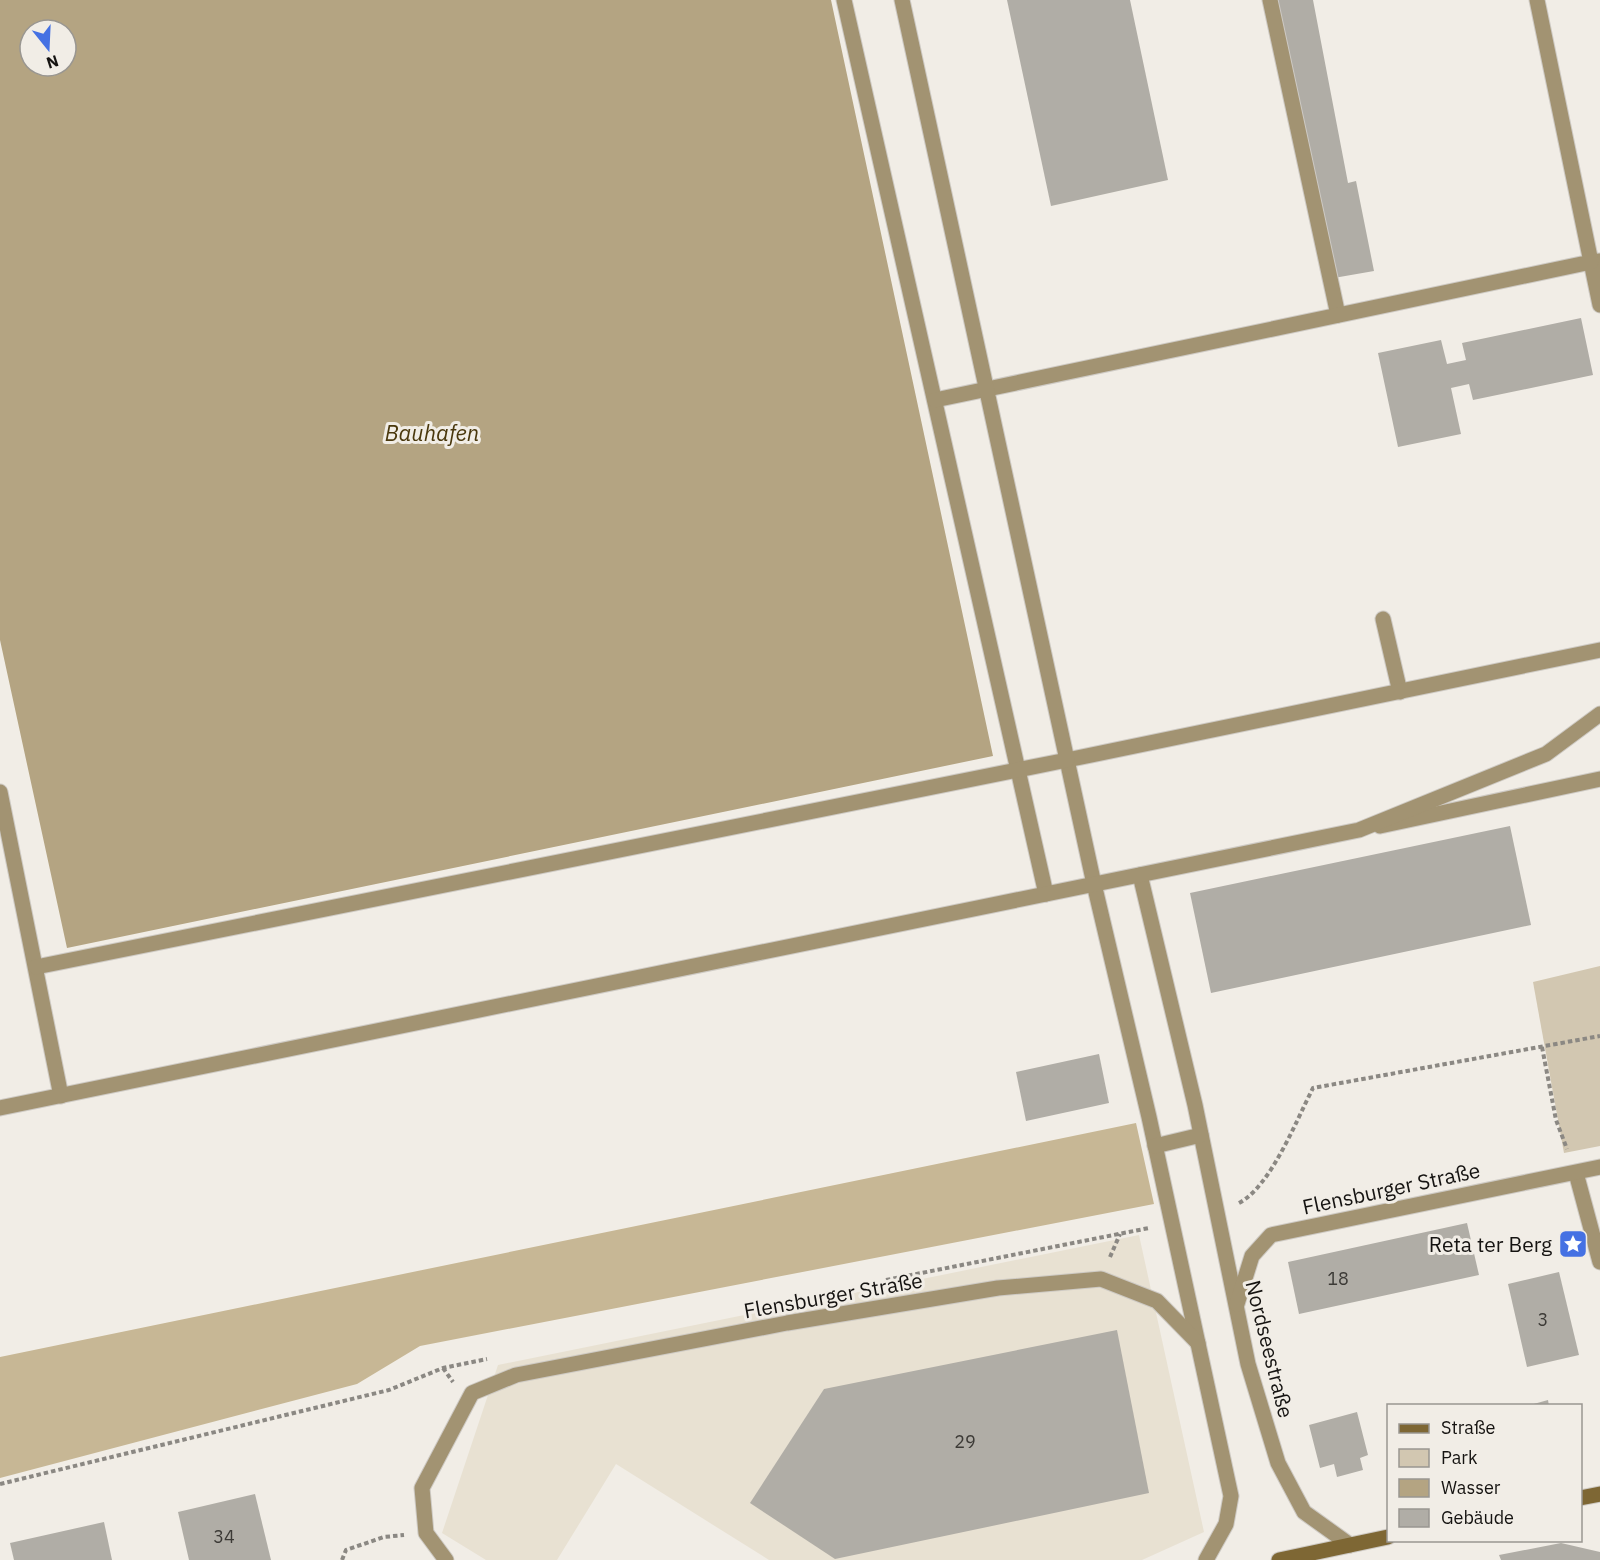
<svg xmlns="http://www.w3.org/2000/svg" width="1600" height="1560" viewBox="0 0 1600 1560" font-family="'IBM Plex Sans',sans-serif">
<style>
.built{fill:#e8e1d2}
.green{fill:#d2c7b1}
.forest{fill:#c7b795}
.water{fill:#b4a482;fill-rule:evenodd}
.building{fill:#b0ada6}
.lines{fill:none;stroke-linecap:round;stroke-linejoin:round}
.service-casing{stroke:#cecac4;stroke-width:17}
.minor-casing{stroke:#cecac4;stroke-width:17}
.secondary-casing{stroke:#cecac4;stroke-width:17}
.path{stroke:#8b8883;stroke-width:4;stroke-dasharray:4.5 3;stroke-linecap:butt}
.service{stroke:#a29372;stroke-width:15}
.minor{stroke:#a29372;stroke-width:15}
.secondary{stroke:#7e6734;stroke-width:15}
.labels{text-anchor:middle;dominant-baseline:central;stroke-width:6;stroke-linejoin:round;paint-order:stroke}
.number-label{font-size:18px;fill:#3c3a36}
.street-label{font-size:21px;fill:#151311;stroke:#f1ede6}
.poi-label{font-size:21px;fill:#151311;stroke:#f1ede6;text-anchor:end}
.water-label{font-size:22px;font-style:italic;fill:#4a380d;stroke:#f1ede6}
</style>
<rect width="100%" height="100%" fill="#f1ede6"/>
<path class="built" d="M1139,1235l65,297 -62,28h-373l-153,-96 -59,96h-71l-44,-27 56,-168z"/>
<path class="green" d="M1600,966v180l-36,7 -31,-171z"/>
<path class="forest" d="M1136,1123l18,81 -734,142 -63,38 -357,94v-121z"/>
<path class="water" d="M0,0h831l162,756 -926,192 -67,-308zM30,30h36v36h-36z"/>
<g class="building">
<path d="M1007,0h123l38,180 -117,26z"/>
<path d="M1274,0h39l35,183 8,-2 18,90 -46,8z"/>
<path d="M1581,318l12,57 -120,25 -4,-16 -18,4 10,46 -63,13 -20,-94 63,-13 6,24 19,-4 -4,-17z"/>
<path d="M1510,826l21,99 -320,68 -21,-100z"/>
<path d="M1099,1054l10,49 -83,18 -10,-49z"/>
<path d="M1467,1223l12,52 -180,39 -11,-52z"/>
<path d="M1559,1272l20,83 -52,12 -19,-83z"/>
<path d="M1117,1330l32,163 -314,66 -85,-56 74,-114z"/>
<path d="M1548,1400l1,6h-19v-1z"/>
<path d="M1357,1412l11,43 -8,3 3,12 -26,7 -3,-13 -14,4 -11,-43z"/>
<path d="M255,1494l16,66h-82l-11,-48z"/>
<path d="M104,1522l8,38h-98l-4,-17z"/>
<path d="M1561,1543l39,9v8h-99l-2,-5z"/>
</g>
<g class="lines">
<g class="service-casing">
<g id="service">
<path d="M844,0l202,894"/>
<path d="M1270,0l68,315"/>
<path d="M1600,261l-9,1 9,43"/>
<path d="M935,400l656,-138 -54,-262"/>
<path d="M1383,619l17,73"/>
<path d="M0,792l61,304"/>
<path d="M1380,826l220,-47"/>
<path d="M1094,884l-27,-124 533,-110"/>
<path d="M36,967l1031,-207 -165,-760"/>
</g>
</g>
<g class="minor-casing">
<g id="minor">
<path d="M1140,875l55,230 53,259 30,99 26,49 46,33"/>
<path d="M1094,884l55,233 82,379 -5,28 -20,36"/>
<path d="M0,1108l1359,-278 187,-76 54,-40"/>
<path d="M1155,1146l46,-11"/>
<path d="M1576,1173l24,89"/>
<path d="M1237,1304l15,-48 19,-21 329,-68"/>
<path d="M446,1560l-20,-27 -4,-45 50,-95 44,-18 271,-52 211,-35 103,-9 56,22 41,42"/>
</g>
</g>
<g class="secondary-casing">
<g id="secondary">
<path d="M1580,1498l20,-4"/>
<path d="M1279,1560l109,-23"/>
</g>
</g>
<g class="path">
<path d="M1542,1047l14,73 11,29"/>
<path d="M1239,1203c32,-17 57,-82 74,-115l287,-52"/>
<path d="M1110,1257l10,-23"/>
<path d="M886,1280l263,-52"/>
<path d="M443,1368l10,14"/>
<path d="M0,1484l389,-94 54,-22 44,-9"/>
<path d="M342,1560l4,-10 38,-13 20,-2"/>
</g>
<use href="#service" class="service"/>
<use href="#minor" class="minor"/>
<use href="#secondary" class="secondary"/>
</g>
<defs>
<g id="sight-square" transform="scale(1.5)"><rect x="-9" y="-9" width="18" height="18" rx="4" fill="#4571e3" stroke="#f1ede6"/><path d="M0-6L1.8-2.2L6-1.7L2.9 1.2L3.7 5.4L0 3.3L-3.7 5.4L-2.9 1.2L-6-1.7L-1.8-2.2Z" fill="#fff"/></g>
</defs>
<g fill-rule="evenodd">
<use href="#sight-square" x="1573" y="1244"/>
</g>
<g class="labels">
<g class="number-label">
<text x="1338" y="1278">18</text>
<text x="1543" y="1319">3</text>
<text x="965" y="1441">29</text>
<text x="224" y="1536">34</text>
</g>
<g class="street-label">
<text transform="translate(1391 1188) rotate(-12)">Flensburger Straße</text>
<text transform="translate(833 1295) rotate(-10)">Flensburger Straße</text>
<text transform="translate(1270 1349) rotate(76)">Nordseestraße</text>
</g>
<g class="poi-label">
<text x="1552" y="1244">Reta ter Berg</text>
</g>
<g class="water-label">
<text x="432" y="432">Bauhafen</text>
</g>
</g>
<rect x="1387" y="1404" width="195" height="138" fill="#f1ede6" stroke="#999691" stroke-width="1.5"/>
<rect x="1399" y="1424" width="30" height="9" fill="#7e6734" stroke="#999691" stroke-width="1.5"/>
<text x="1441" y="1434" font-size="18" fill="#151311">Straße</text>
<rect x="1399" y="1449" width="30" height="18" fill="#d2c7b1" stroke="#999691" stroke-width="1.5"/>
<text x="1441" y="1464" font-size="18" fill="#151311">Park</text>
<rect x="1399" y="1479" width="30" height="18" fill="#b4a482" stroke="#999691" stroke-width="1.5"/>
<text x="1441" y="1494" font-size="18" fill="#151311">Wasser</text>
<rect x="1399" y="1509" width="30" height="18" fill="#b0ada6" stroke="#999691" stroke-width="1.5"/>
<text x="1441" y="1524" font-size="18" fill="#151311">Gebäude</text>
<g transform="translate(48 48) rotate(162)"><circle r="28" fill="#f1ede6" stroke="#999691" stroke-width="1.5"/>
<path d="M0-4.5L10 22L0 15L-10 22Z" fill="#4571e3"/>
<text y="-9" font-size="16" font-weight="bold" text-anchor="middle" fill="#151311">N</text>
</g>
</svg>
